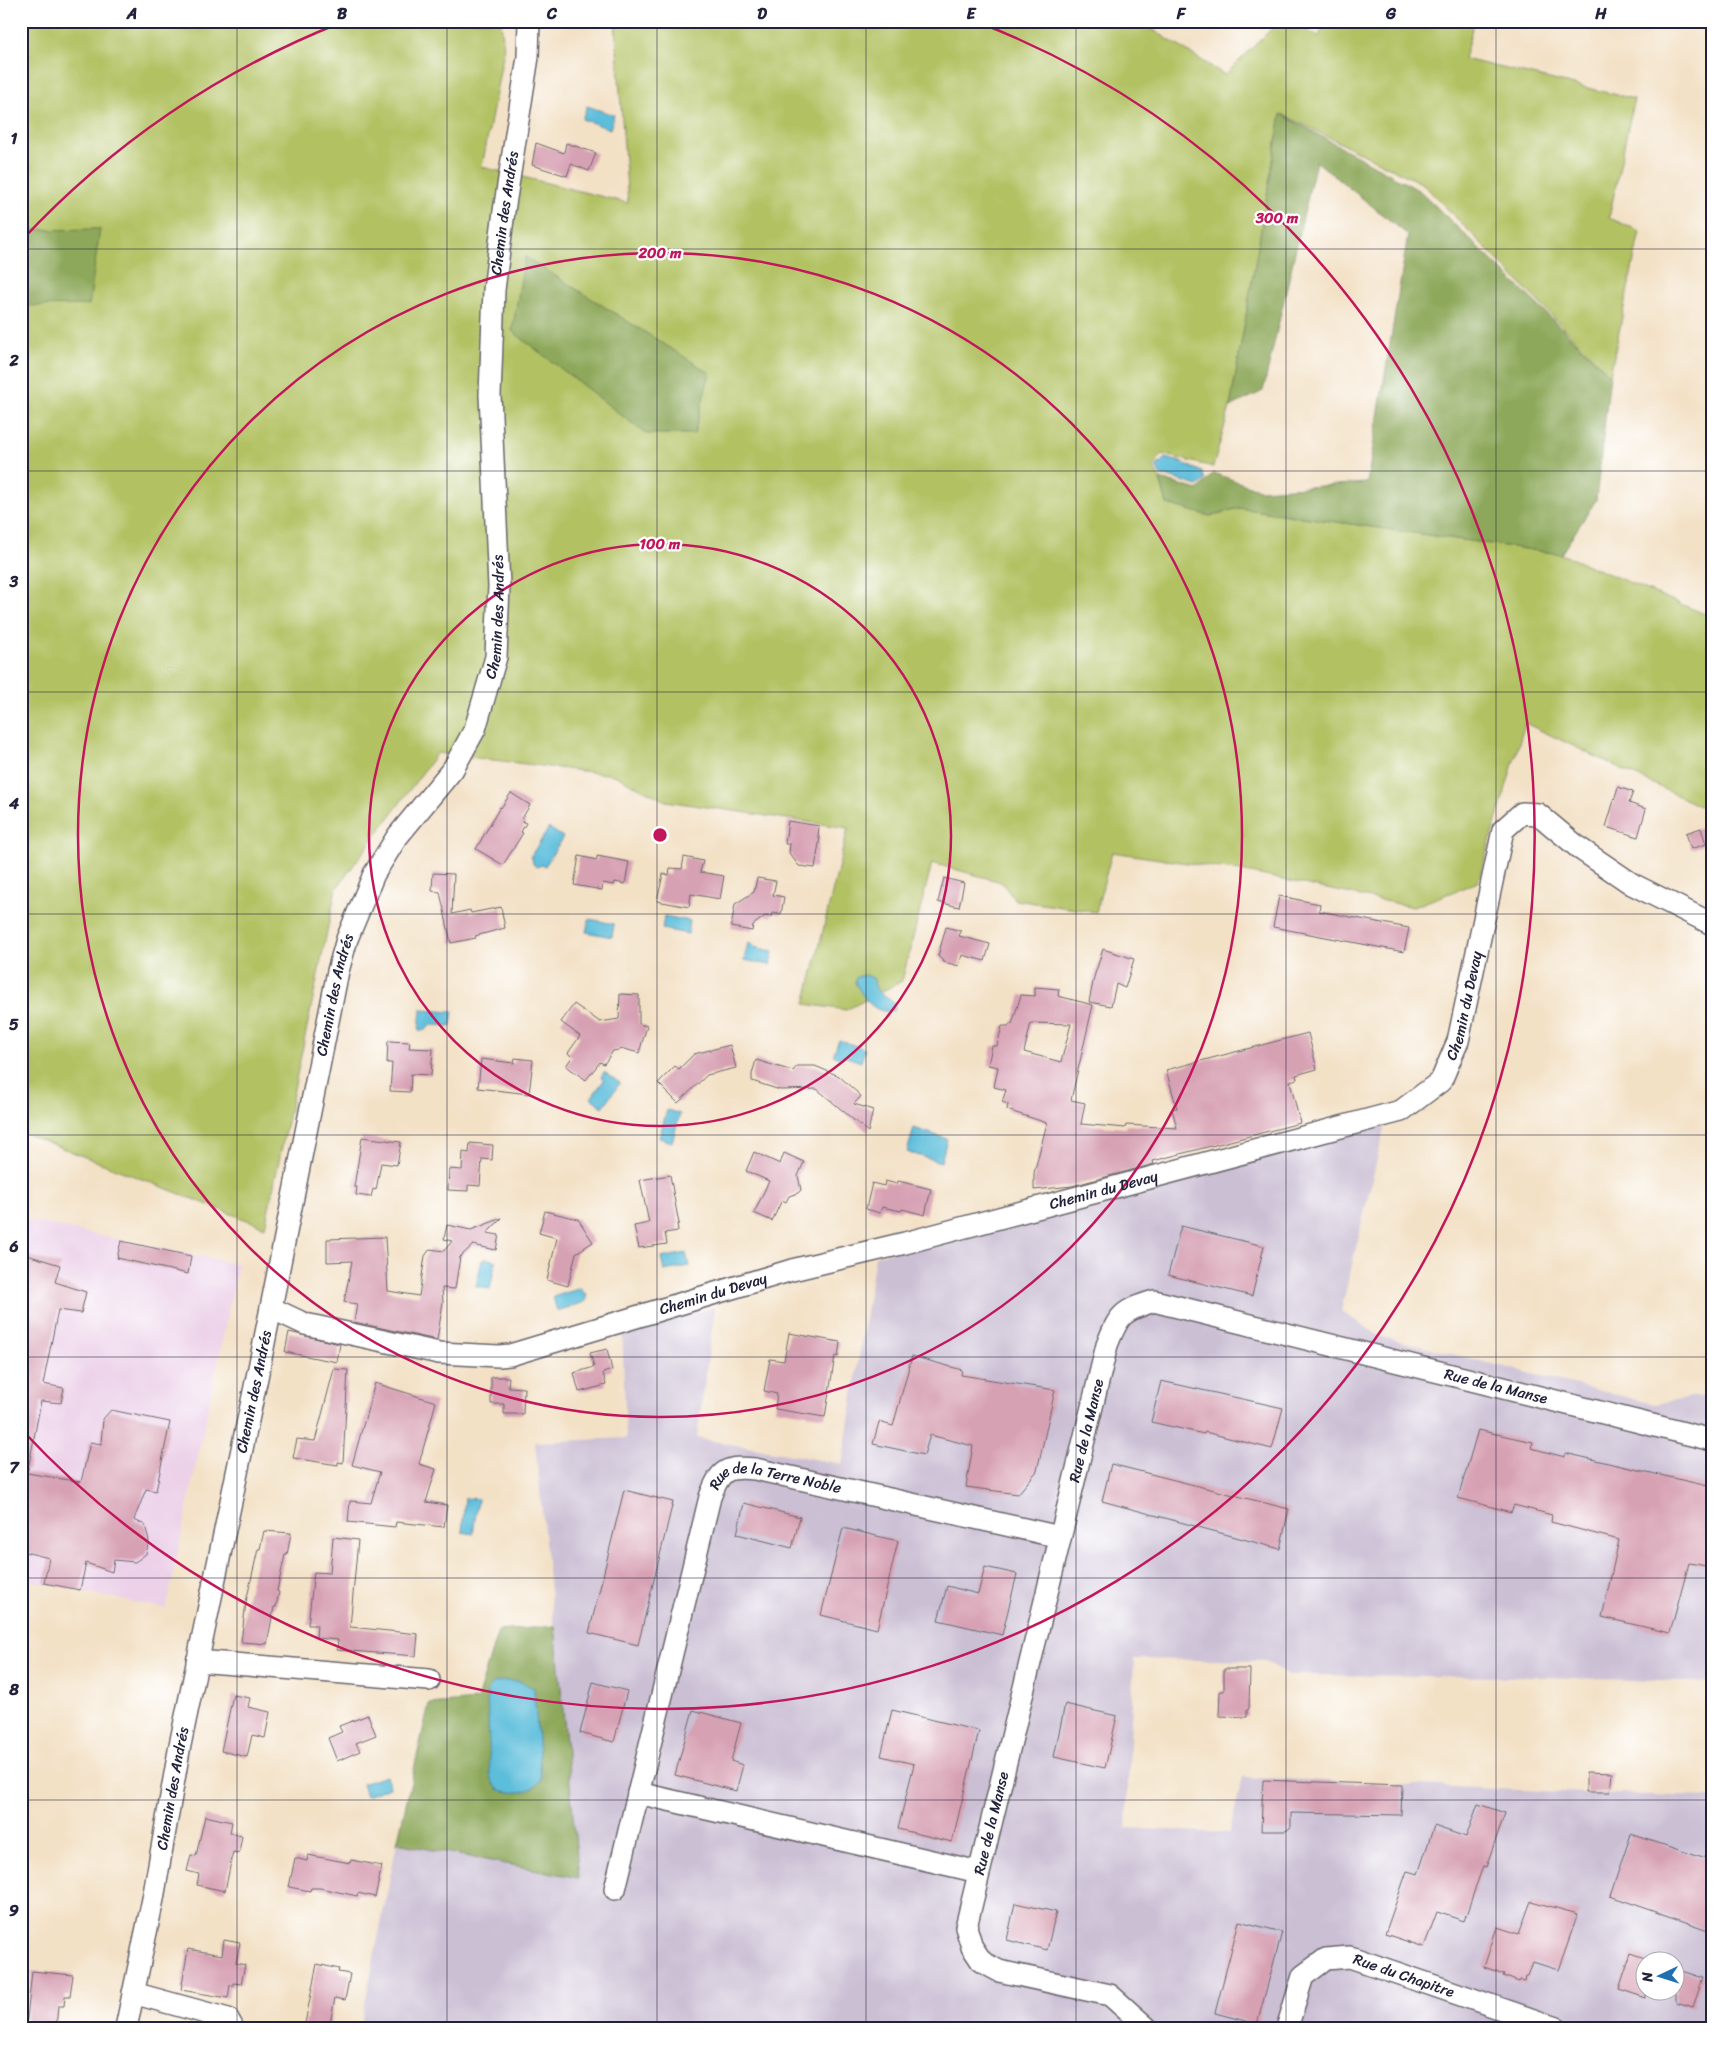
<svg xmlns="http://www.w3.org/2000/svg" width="1733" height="2049" viewBox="0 0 1733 2049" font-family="Sriracha,sans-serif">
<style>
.built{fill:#ecd1e9}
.industrial{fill:#cbbfd4;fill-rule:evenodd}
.green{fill:#b2c264;stroke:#6a7250}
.forest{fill:#8da85a;stroke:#58654a}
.water{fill:#5dbedb;stroke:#40708b}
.building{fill:#d7a1b4;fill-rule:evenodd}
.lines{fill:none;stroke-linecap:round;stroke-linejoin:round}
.minor-casing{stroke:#6b656c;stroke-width:24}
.minor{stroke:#fff;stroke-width:21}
.grid{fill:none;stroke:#22223b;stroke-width:1;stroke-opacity:0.55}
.ring{fill:none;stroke:#c2185b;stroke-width:2.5}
.labels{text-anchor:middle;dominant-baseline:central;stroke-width:4.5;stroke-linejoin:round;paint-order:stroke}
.street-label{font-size:15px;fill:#22223b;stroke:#fff}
.centre{fill:#c2185b;stroke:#fff;stroke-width:2.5}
.ring-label{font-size:15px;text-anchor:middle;font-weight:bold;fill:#c2185b;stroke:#fff;stroke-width:4.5;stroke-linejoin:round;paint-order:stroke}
.neatline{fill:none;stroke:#22223b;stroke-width:2}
.grid-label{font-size:16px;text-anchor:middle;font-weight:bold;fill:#22223b}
</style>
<rect width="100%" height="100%" fill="#fff"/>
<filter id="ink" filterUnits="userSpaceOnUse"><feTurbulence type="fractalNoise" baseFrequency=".02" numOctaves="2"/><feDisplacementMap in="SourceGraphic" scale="10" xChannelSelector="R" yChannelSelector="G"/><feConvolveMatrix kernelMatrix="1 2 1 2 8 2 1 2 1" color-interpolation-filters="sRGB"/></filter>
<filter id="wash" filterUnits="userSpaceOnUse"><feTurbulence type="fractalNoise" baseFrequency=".0096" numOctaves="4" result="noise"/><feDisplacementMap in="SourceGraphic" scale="20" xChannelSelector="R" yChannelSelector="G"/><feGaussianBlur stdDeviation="1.12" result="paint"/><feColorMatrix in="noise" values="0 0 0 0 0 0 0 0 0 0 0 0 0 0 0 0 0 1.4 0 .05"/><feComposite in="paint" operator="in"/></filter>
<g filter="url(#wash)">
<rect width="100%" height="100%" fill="#f3e1c6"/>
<path class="built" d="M21,1219l217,45 -72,345 -145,-30z"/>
<path class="industrial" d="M1385,1125l-44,186 38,25 275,68 42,-8 16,3v284l-165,-6 -258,-2 -24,-14 -131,-2 -8,169 103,5 14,-56 342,16 127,4v231h-1352l37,-185 182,35 -44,-436 91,-4 -4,-109 93,-22 -18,131 145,26 33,-208zM1646,1962h30v30h-30z"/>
<path class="green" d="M21,21h480l3,29 -22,117 146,36 -13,-181 -59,-1h583l86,54 54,-54h14l25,16 10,-16h146l-10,38 170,40 -25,119 31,13 -30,144 -187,-191 -141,-70 -52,293 -17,60 -51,-13 -9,13 7,12 7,25 43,12 29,-8 322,46 151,63v195l-187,-89 -47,159 -65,25 -172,-36 -129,-19 -16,60 -81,-12 -14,-18 -69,-19 -30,118 -56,29 -41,-6 43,-176 -182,-27 -52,-26 -177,-22 -101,136 -71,338 -244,-95z"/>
<g class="forest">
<path d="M1281,114l139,77 190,184 -14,125 -35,54 -322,-46 -29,8 -43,-12 -7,-25 38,11 16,-17 46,17 107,-7 41,-248 -92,-74 -53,230 -33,16z"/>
<path d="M100,229l-11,76 -68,1v-76z"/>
<path d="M525,257l185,116 -16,61h-48l-134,-103z"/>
<path d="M555,1626l24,252 -182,-35 32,-139 48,-4 21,-69z"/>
</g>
<g class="water">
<path d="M587,106l27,9 -4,14 -28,-10z"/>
<path d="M1165,458l15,4 22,10 3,8 -7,6 -32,-10h-5l-5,-9z"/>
<path d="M549,828l14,9 -18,29 -3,-1 -6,2 -3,-3 -1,-6 -2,-1z"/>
<path d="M664,916l26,5 -2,13 -26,-5z"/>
<path d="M589,919l25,5 -2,13 -26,-5z"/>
<path d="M748,943l4,1 2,3 19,4 -3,14 -26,-5z"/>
<path d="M866,975l8,4c0,15 11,16 21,25l-1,6c-20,6 -31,-13 -39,-28l1,-5z"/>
<path d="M421,1010l32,2 -2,14 -20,-1 -5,5h-7z"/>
<path d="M839,1040l26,9 -4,13 -17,-6 -5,2 -6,-3z"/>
<path d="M604,1072l16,11 -17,24 -12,-9 13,-18 -3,-3z"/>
<path d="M667,1110l13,4 -8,28 -13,-4z"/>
<path d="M914,1128l33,11 -6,23 -34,-10z"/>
<path d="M686,1253l3,13 -25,5 -3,-13z"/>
<path d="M485,1258l11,3 -6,28 -14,-3 6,-26 2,1z"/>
<path d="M581,1288l1,4 5,2 -2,8 -28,9 -4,-14z"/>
<path d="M465,1498l13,1 -5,35 -11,-2z"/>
<path d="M503,1681h16l15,7 7,91c-9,15 -27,15 -42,11l-6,-7 -3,-8 -3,-84 7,-8z"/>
<path d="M386,1776l4,11 -24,9 -4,-12z"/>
</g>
<g id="blocks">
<g class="building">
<path d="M536,143l28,10 2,-10 30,10 -7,18 -18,-7 -4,12 -35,-11z"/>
<path d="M1618,787l15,5 -4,11 17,6 -8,28 -32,-10z"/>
<path d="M511,793l19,12 -9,15 5,3 -5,9 2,1 -20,32 -27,-16 24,-42 1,1z"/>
<path d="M788,821l31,5 -1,11h2l-5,31 -16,-2 -10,-13 1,-9h-5z"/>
<path d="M1701,828l5,16 -15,5 -5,-16z"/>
<path d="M579,856l18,4v-4l32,6 -4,22 -10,-2 -1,3 -11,-2 -1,7 -28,-5z"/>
<path d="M684,857l19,4 -3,11 24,4 -4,23 -29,-5 -2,13 -32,-6 6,-27 6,1 1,-7 12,1z"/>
<path d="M433,873l21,1 -2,40 18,-4 1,3 30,-6 4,21 -30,8 1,2 -25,5 -11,-51 -8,-1z"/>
<path d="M757,878l19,3 -3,14 11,2 -3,17 -9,-1 -1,4 -6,-1 -12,9 -1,6 -21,-4 4,-23 19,-12z"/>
<path d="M944,878l20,5 -5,24 -21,-5z"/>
<path d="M1279,896l41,8 -1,7 90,17 -5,24 -131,-25z"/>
<path d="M946,927l15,4 -2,5 31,8 -5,17 -23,-6 -3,11 -15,-4 -6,-6z"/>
<path d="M1103,949l31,10 -9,29 -9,-4 -5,22 -22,-4 5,-25z"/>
<path d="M1035,987l24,2 -1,7 35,9 -22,95 14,3 -4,21 44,4 1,-3 51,3 -5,-19 5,-1 -11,-38 142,-37 9,36 -21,6 1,4 -7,2 10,42 -147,38 1,3 -82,22 -38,4v-17l13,-50 -40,-13 1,-6 -6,-2 4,-12 -12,-3 4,-20 -10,-2 4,-19h5l5,-20h7l1,-2h2l9,-29 14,1zM1031,1023l40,1 -10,38 -37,-10z"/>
<path d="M620,994l19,1v29l8,2 -8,27 -15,-4 -11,2 -9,13 -4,-2 -14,18 -20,-14 6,-9 -4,-4 12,-17 -19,-14 13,-18 26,18 19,-3z"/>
<path d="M388,1041l22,1 -1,6 24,1 -2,26 -20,-1 -1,18 -20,-1 2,-28h-5z"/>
<path d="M730,1045l6,23 -29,7 -29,28 -20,-20 17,-17 4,3 15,-15z"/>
<path d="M515,1058l18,2 -4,34 -51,-6 3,-29 33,4z"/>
<path d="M756,1060l37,11 4,-5h18l24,10 22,20 -7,8 19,6 -5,22 -51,-43 -37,1 -28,-9v-7z"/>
<path d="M362,1137l39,5 -4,23 -16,-2 -5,27 -3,-1 -2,8 -15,-2 1,-8h-3z"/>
<path d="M470,1143l23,2 -1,15 -10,-1 -2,27 -12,-1v6l-20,-1 1,-21 13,1 1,-18 6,1z"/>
<path d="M754,1152l26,12 4,-11 20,9 -6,14 3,14 -3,3 -9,3 -3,6 -4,-2 -10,21 -18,-8 15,-32 -23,-10z"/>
<path d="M670,1175l9,49h-2l1,7 -13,2 2,11 -28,4 -5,-22 15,-3 -9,-43z"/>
<path d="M885,1181l12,3 1,-3 33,8 -6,26 -23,-6 -1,2 -19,-4 -2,6 -14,-4 6,-26 12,3z"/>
<path d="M545,1211l33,8 15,23 -17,11 -8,33 -21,-6 10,-42 -18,-5z"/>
<path d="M502,1218l-15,15 12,2 -3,15 -23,-5 -13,12 -5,32 -13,-1 1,14 -6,38 -83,-18 3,-18 -13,-2 8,-41 -25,1v-23l58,-2 3,54 31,5 6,-40 5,-7 14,2 8,-10 -8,-2 3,-14 24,5z"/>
<path d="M1181,1226l83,20 -12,50 -84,-21z"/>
<path d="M121,1241l70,15 -3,18 -71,-16z"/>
<path d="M27,1255l33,10 -5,17 31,10 -5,21 -23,-3 -15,74 21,4 -3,15 -20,-2 -13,69 -7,-1v-206l5,2z"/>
<path d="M289,1332l51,12 -3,18 -52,-10z"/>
<path d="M789,1333l51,9 -2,15 -3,-1 -10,61 -50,-8 2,-15 -13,-3 6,-32 14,2z"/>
<path d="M607,1349l5,21 -9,3 3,12 -27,7 -5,-19 20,-6 -4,-14z"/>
<path d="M912,1356l50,14 -1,5 94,15 -18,81 -19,23 -52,-7 7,-41 -43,-11 -6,20 -51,-11 6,-22 14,4z"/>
<path d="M334,1369l14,1 -5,93 -5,-1v3l-45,-7 4,-19 18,2z"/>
<path d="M491,1377h18l-1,10 16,1 -1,26h-19v-10h-13z"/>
<path d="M1161,1381l122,27 -11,41 -67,-17 -1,2 -53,-12z"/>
<path d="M375,1383l61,19 -17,62 17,5 -10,33 21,3 -3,22 -48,-5 -1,5 -47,-5 2,-21 21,2 9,-31 -28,-7z"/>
<path d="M111,1410l59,12 -14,69 -10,-2 -12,31 11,5 4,15 -3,14 -11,8 -21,-2 -2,12 -26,-9 -6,27 -36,-7 5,-25 -28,-7v-79l60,10 9,-40 11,2 2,-25z"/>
<path d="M1478,1430l55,12 -2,6 34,9v-4l147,34v80l-23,-4 -19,70 -68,-16 17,-77 -68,-18 1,-7 -38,-10 -3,7 -53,-14z"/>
<path d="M1111,1464l178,45 -9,40 -178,-48z"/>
<path d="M624,1490l49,12 -35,143 -49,-12z"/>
<path d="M744,1503l56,14 -8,31 -55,-14z"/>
<path d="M843,1528l55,13 -21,88 -56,-14z"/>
<path d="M264,1531l27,2 -4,22h-2l-8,36 2,1 -3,15h-2l-7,37 -26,-2 5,-40 12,-53h2z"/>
<path d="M333,1537l25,3 -8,87 68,7 -2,22 -79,-6 1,-10 -22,-2 1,-13h-9l6,-53 16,1z"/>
<path d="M985,1567l32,7 -15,61 -64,-15 9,-34 31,8z"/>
<path d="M1224,1669h26l-1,40 -2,1v7l-28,-1 1,-25h4z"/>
<path d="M593,1682l34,9 -13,51 -34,-9z"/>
<path d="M233,1695l17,3 -2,9 22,5 -5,26 -13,-3 -5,22 -26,-6z"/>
<path d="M1065,1704l52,12 -12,52 -51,-11z"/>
<path d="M693,1710l48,13 -10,38 12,4 -7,26 -61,-16z"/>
<path d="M892,1710l87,21 -27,111 -54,-13 16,-65 -33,-8z"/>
<path d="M368,1715l8,20 -20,8 4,8 -23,10 -9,-23 14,-6 -3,-6z"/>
<path d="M1586,1772l26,1 -2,19h-24z"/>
<path d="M1263,1780l139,5 -1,30 -110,-2v14l-5,4h-25z"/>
<path d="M1478,1804l27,9 -19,54 -3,-1 -19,55 -27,-9 -13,35 -39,-13 22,-63 11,3 16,-48 32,11z"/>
<path d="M205,1816l27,6 -2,11 12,3 -3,17 -6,-1 -8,39 -28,-6 2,-11 -12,-3 4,-16 5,1z"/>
<path d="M1631,1834l81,27v70l-102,-35z"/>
<path d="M308,1855l42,8 1,-3 31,6 -7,31 -17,-4 -1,3 -37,-8h-9l-1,3 -21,-4 6,-29 12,3z"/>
<path d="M1531,1901l47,13 -20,56 -25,-8 -5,14h-2l-1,5 -5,-1 -1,2 -16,-6 1,-2 -20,-7 13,-40 22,7z"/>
<path d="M1015,1903l41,9 -9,38 -40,-10z"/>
<path d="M1239,1921l43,11 -25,92 -42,-11z"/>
<path d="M224,1940l16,3 -4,20 9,2 -4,19 -8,-1v3l-3,-1 -2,13 -47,-8 7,-41 34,6z"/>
<path d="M1631,1953l15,5v40l-27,-9z"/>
<path d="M317,1964l22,5 -1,3 12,2 -5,26 -10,-2 -6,30h-25z"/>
<path d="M1676,1969l27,9 -10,29 -17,-5z"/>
<path d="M32,1971l41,4 -3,21h-5l-1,10h-6l-2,22h-30z"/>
</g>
</g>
</g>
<g filter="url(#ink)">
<use href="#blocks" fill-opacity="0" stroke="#6b656c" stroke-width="1"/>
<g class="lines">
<g class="minor-casing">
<g id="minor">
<path id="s1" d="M271,1308l34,16 134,29 60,3 11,-1 282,-85 113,-27 496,-132 40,-30 17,-40 45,-211 19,-17 16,1 41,34 53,36 80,40"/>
<path d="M197,1661l232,19"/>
<path d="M638,1793l341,79"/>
<path id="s2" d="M615,1889l95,-392c10,-27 16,-31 45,-28l305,68"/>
<path d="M133,1993l95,26 5,9"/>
<path id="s3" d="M126,2028l27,-129 27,-154 80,-382 78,-392 9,-32 27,-65 23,-37 56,-68 22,-40 21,-72 3,-71 -9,-191 4,-105 10,-79 24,-154 1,-36"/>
<path id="s4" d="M1147,2028l-37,-33 -111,-24 -17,-9 -10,-15 -6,-20 141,-582c12,-31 15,-34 47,-44l558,139"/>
<path id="s5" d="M1287,2028l16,-52 23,-17 24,-2 207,71"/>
</g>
</g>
<use href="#minor" class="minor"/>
</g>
</g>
<path class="grid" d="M237,21v2007M447,21v2007M657,21v2007M866,21v2007M1076,21v2007M1286,21v2007M1496,21v2007M21,249h1691M21,471h1691M21,692h1691M21,914h1691M21,1135h1691M21,1357h1691M21,1578h1691M21,1800h1691"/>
<g class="ring">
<circle cx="660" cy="835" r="291"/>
<circle cx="660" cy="835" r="582"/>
<path d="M22 240A873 873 0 0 1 340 23M980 23A873 873 0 1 1 22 1430"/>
</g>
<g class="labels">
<g class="street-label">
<text stroke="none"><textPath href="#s3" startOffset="1879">Chemin des Andrés</textPath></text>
<text stroke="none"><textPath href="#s3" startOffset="1474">Chemin des Andrés</textPath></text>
<text stroke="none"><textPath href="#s3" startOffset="1054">Chemin des Andrés</textPath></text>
<text stroke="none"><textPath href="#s1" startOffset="1299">Chemin du Devay</textPath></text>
<text stroke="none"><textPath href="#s1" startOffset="862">Chemin du Devay</textPath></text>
<text stroke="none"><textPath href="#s1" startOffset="458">Chemin du Devay</textPath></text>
<text stroke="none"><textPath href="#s4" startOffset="1241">Rue de la Manse</textPath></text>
<text stroke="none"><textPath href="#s3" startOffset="649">Chemin des Andrés</textPath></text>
<text stroke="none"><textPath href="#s4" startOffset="732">Rue de la Manse</textPath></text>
<text stroke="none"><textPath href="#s2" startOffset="482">Rue de la Terre Noble</textPath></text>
<text stroke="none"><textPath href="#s3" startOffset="244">Chemin des Andrés</textPath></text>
<text stroke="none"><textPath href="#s4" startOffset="328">Rue de la Manse</textPath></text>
<text stroke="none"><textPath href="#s5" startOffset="164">Rue du Chapitre</textPath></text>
</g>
</g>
<circle cx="660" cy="835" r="8" class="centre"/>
<g class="ring-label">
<text x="1277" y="223">300 m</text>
<text x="660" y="258">200 m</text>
<text x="660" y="549">100 m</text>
</g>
<rect width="1733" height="2049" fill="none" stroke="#fff" stroke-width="55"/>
<g transform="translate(1660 1976) rotate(266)"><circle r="24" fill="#ffffff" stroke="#a7a7b1"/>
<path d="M0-4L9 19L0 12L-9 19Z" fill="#1f6fb2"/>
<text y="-8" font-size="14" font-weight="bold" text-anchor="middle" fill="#22223b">N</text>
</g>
<rect x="28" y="28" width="1678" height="1994" class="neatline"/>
<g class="grid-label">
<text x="132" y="19">A</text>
<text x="342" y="19">B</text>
<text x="552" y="19">C</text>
<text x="762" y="19">D</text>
<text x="971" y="19">E</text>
<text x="1181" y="19">F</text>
<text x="1391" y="19">G</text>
<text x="1601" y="19">H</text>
<text x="14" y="144">1</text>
<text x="14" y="366">2</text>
<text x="14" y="587">3</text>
<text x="14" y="809">4</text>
<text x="14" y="1030">5</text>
<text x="14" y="1252">6</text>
<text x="14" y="1473">7</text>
<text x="14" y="1695">8</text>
<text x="14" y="1916">9</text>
</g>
</svg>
